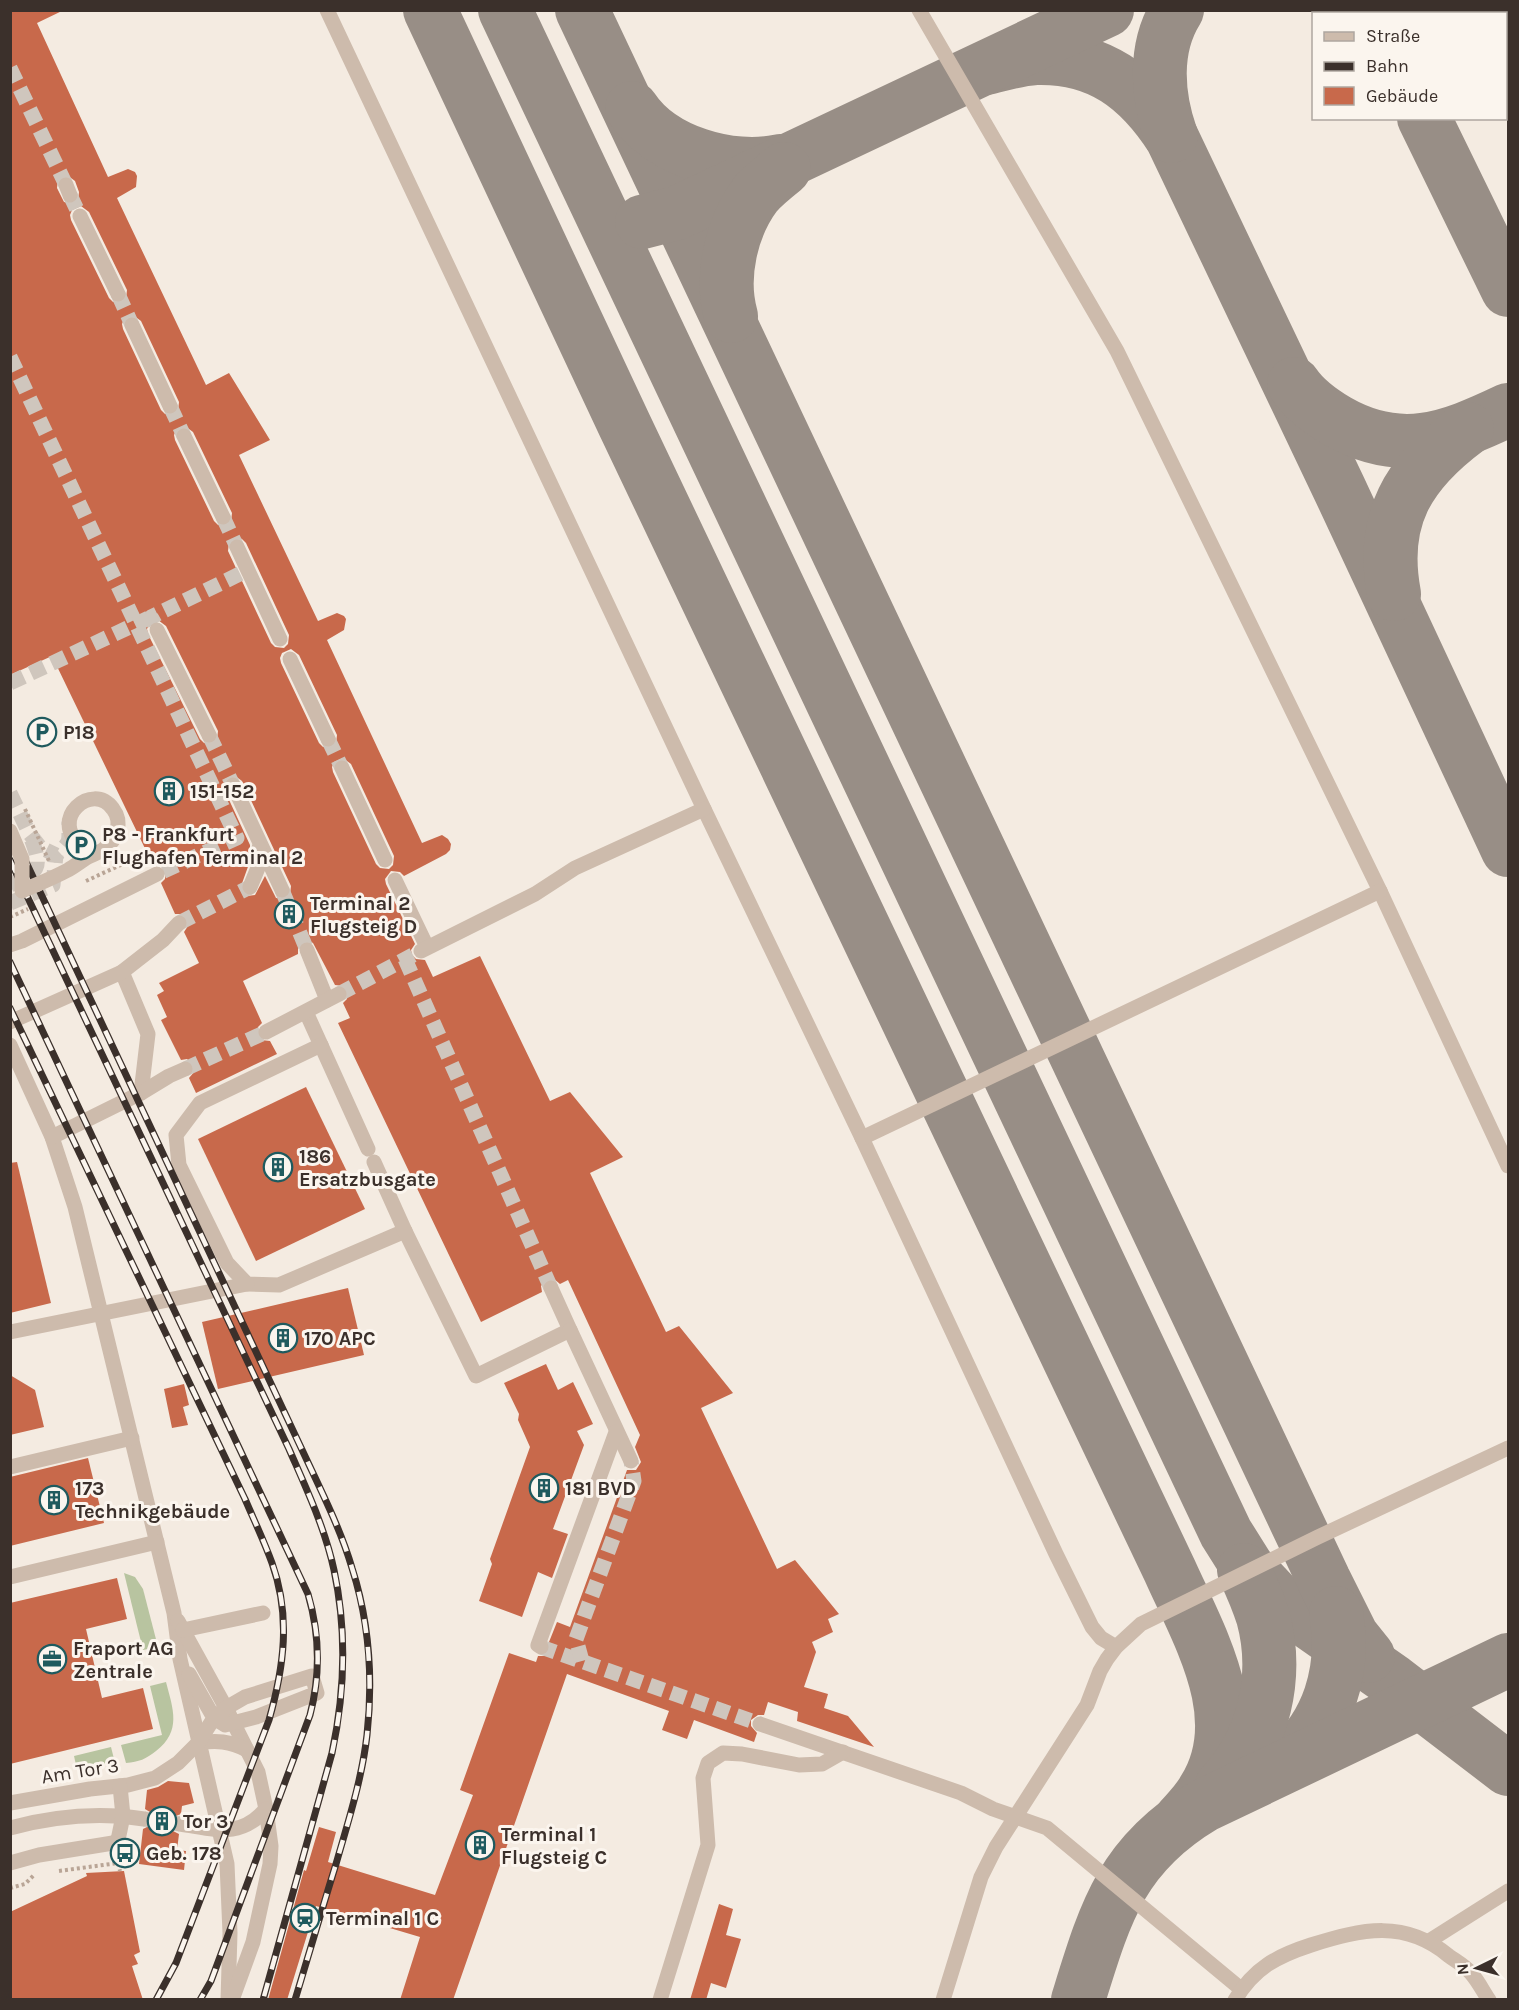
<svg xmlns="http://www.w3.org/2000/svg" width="1519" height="2010" viewBox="0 0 1519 2010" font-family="Karla,sans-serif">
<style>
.grass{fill:#b8c4a0}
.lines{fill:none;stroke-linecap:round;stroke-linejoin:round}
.taxiway{stroke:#988e86;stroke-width:54}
.building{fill:#c8694b;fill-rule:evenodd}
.minor-tunnel{stroke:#cfc6bd;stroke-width:15;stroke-dasharray:15 8;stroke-linecap:butt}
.path{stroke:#b9a596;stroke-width:4;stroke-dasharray:3 3;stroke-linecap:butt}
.minor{stroke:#cdbbac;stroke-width:15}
.rail-casing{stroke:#3b302b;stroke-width:7}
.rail{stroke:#fbf5ee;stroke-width:4.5;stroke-dasharray:14;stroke-linecap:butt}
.minor-bridge{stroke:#cdbbac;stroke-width:15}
.labels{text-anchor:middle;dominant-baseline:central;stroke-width:6;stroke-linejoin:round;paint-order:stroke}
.poi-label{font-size:20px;font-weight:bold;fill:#3b302b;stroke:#fbf5ee;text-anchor:start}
.street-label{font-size:20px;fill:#3b302b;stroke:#fbf5ee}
</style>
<rect width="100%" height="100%" fill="#f4ebe1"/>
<g class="grass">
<path d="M124,1573l11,4 8,12 15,58 -15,3z"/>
<path d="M166,1682c7,27 16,49 -10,69 -10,8 -17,11 -30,12l-5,-18 41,-10 -12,-49z"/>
<path d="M111,1747l4,16 -39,2 -2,-9z"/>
</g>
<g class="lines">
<g class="taxiway">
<path d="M430,10l195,416 545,1145c30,67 79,148 34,219 -6,11 -15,20 -23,29"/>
<path d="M505,10l721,1523 22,35 32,34 113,79 115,88"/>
<path d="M582,10l742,1570 28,56 16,20"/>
<path d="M1362,10l3,4"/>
<path d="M1435,14l2,-4"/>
<path d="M986,68c16,-4 33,-9 50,-10 63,-2 103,29 136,80l167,350 169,362"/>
<path d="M632,108c29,44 99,64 148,53"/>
<path d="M1424,118l84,172"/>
<path d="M1171,136c-14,-40 -18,-88 6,-126"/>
<path d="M642,222l35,-9 430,-203"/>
<path d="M731,316c-11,-39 0,-89 25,-122 8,-9 18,-17 28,-25"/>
<path d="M1294,384c10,15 28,28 43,37 63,36 110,18 171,-11"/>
<path d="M1394,594c-14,-75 14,-121 73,-165"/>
<path d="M1283,1764c46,-37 63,-94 53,-151"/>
<path d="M1222,1786c42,-45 57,-110 41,-169 -5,-16 -12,-32 -19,-47"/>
<path d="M1078,2000c27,-87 43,-145 125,-194l305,-146"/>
</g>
</g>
<g class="building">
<path d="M10,10h54l-27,13 71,154 20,-8 7,3 2,4 -1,11 -19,11 89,187 23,-12 41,67 -31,15 79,166 19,-8 7,3 2,3 -2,11 -17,10 95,203 20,-8 6,4 3,5 -1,6 -4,4 -42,22 -4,-4 -9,-1 -6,8 1,5 29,60 -4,6 1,5 4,4 9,1 8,17 47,-21 70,145 20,-9 53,65 -33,16 76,159 13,-6 54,67 -32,15 76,161 18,-9 44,54 -11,5 5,13 -21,10 4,10 -12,35 24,7 -4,14 24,8 26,31 -77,-26 1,-9 -30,-10 -4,13h-6l-7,5v6l6,7 -3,9 -60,-22 -7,19 -25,-9 7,-19 -102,-37 -114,326h-53l20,-63 -104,-31 -29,94h-19l36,-130 2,1 13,-44 17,5 -8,30 107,33 38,-100 -13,-5 49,-137 27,9 2,-6h7l4,-4v-10l8,-20 13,5 57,-157h9l5,-8 -6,-15 5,-12 -72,-155 -8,4 -7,-6 -7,1 -5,7 1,6 -61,30 -143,-299 12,-5 -7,-15 4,-4 1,-9 -4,-4 -9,-1 -22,-42 -5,-3 -5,1 -5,7v6l-55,27 19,42 -4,4 -1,9 4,4 9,1 7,13 -81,39 -7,-15 6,-7 -1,-6 -7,-6 -6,1 -20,-40 6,-3 -10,-22 7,-4 -5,-8 40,-20 -15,-31 4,-6v-6l-6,-6h-7l-14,-31 4,-4 1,-9 -4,-4 -9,-1 -101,-209 -42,19zM67,175l8,6 4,11 -1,9 -5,3 -9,-2 -7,-14 1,-9zM81,206l8,6 38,78 -1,9 -4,4 -9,-1 -4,-4 -38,-78 -1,-5 2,-5zM133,315l8,6 38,81 -1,9 -4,4 -9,-1 -4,-4 -38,-81 -1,-5 2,-5zM185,426l8,6 39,81 -1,9 -4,4 -9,-1 -4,-4 -39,-81 -1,-5 2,-5zM237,537l5,2 4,4 43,92 -1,9 -4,4 -9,-1 -4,-4 -43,-92 1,-9zM158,620l8,6 52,105 -1,9 -4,4 -9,-1 -4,-4 -52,-105 -1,-5 2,-5zM291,649l8,6 38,80 -1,9 -4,4 -9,-1 -4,-4 -38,-80 -1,-5 2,-5zM343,758l8,6 43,92 -1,9 -4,4 -9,-1 -4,-4 -43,-92 -1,-5 2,-5zM234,775l8,6 49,105 -1,9 -4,4 -10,-1 -11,-22 -10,19 -8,1 -7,-7 10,-28v-16l-26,-56 1,-10z"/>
<path d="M306,1087l59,122 -109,52 -58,-122z"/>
<path d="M17,1162l34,141 -41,10v-150z"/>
<path d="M348,1288l16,67 -146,34 -16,-67z"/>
<path d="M546,1364l12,26 15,-8 20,42 -16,7 7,14 -31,84 15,5 -16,44 -14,-6 -16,45 -43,-16 13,-37 -2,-5 40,-112 -12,-27 1,-6 -15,-31z"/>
<path d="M10,1375l25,15 9,37 -34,8z"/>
<path d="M184,1384l5,21 -6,2 5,18 -16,3 -8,-39z"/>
<path d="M88,1458l16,65 -94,23v-69z"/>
<path d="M117,1578l10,41 -41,10 16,69 41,-10 10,41 -143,35v-161z"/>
<path d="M168,1781l21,2 5,20 -12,3 -1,8 -8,3 -3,6 3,8 6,3 -2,16 9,1 -2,19 -45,-6 4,-35 8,-4 3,-5 -4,-8 -5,-3 2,-19 11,-3z"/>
<path d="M124,1871l16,81 -6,3 4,9 -6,2 11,34h-133v-88l77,-36 -1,-3z"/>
<path d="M719,1904l14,5 -7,26 15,4 -15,49 -15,-5 -5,17h-16z"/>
</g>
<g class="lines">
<g class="minor-tunnel">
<path d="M10,68l56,117"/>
<path d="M70,195l10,21"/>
<path d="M118,294l14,31"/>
<path d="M10,357l227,481 -80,36"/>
<path d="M170,406l14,30"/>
<path d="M223,517l14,30"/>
<path d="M155,624l-4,-7 97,-47"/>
<path d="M10,683l141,-66"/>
<path d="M209,735l24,50"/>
<path d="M328,739l14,29"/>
<path d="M10,793l19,40 11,14 16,8c17,-15 12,-14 13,-33"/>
<path d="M10,885c29,-14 33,-15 21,-47"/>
<path d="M282,890l25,60"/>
<path d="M10,903l43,-18 3,-30"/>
<path d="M179,923l71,-36"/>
<path d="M405,959l146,329"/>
<path d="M339,994l74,-39"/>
<path d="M185,1069l81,-37"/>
<path d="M541,1647l219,77"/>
<path d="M582,1661l-6,-22 58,-158 -3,-20"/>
<path d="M144,1819l36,5"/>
</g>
<g class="path">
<path d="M25,809l24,52"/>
<path d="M86,881l56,-26"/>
<path d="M10,917l18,-8"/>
<path d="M59,1871l59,-8 2,8"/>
<path d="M10,1888l15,-4 9,-9"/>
</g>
<g class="minor">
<path d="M327,10l377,799 158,329 194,416 36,73 9,11 15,9"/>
<path d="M919,10l198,341 263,540 128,275"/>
<path d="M66,185l4,10"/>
<path d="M80,216l38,78"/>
<path d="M132,325l38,81"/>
<path d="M184,436l39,81"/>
<path d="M237,547l43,92"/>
<path d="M157,630l52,105"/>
<path d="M290,659l38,80"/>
<path d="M342,768l43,92"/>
<path d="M233,785l49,105"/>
<path d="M395,880l32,67"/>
<path d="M250,887l10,-24 -1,-15"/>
<path d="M10,945l12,-4 135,-67"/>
<path d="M307,950l20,50"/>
<path d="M421,951l114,-57 40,-26 129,-59"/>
<path d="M122,972l26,62 -7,59"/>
<path d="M306,1012l62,137"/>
<path d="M10,1022l112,-50 41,-32 16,-17"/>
<path d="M266,1032l73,-38"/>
<path d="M10,1045l42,92 23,70 99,406 6,46 47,205 3,69 -2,67"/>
<path d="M321,1045l-121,58 -24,32 3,30 48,98 20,21 32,1 126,-54"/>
<path d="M52,1137l89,-44 28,-17 16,-7"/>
<path d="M862,1138l518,-247"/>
<path d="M374,1162l31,69 71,145 94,-46 -19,-42"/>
<path d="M570,1330l61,131"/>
<path d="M10,1332l237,-48"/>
<path d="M10,1467l122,-29"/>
<path d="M10,1577l147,-35"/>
<path d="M178,1621l48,87 32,64 8,37 5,37 -1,18 -17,78 -21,58"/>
<path d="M183,1630l80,-17"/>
<path d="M541,1647l-3,-2 78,-213"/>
<path d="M760,1724l201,69 32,16 54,19 194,161"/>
<path d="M198,1743c18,-3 32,-2 49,7"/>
<path d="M10,1803l80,-14 38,-4 27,-7 23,-15 20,-20 16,-25 12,-10 19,-11 67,-21 5,17 -61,24 -31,8 -11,-7 -25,-44"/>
<path d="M180,1824c35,5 60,15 86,-15"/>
<path d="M10,1828c45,-12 89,-16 134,-9"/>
<path d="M10,1863l29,-8 74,-12 5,-3 5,-24 -3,-30"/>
<path d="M1429,1941l79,-50"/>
<path d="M660,2000l48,-155 -5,-67 5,-15 15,-10 19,1 57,11 23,-1 21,-12"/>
<path d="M943,2000l38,-123 15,-30 91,-142 13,-34 7,-12 9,-12 25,-23 177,-87 190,-89"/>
<path d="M1235,2000c19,-32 42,-44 76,-55 51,-16 94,-26 138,11 7,5 16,10 22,17 7,8 12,18 18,27"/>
</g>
<g class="rail-casing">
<g id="rail">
<path d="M10,828l302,643c15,32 30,63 40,97 17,53 21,112 15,167 -5,44 -19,87 -31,129 -14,45 -27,90 -41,136"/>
<path d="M10,860l279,589c17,39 36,79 45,121 13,61 11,122 -2,183l-69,247"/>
<path d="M10,962l298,632c12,41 13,79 2,121l-99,266 -11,19"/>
<path d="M10,1008l235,491c9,21 19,42 27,64 19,53 12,104 -3,157l-93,243 -20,37"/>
</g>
</g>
<use href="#rail" class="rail"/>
<path class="minor-bridge" d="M10,831l12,28v32c16,-7 31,-13 46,-21 7,-4 13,-9 20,-13 5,-3 11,-4 16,-8 13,-9 19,-27 9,-40 -21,-29 -65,11 -32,36"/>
</g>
<defs>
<g id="parking-ring" transform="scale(1.5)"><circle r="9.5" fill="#fbf5ee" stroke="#1f5a5e" stroke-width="1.5"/><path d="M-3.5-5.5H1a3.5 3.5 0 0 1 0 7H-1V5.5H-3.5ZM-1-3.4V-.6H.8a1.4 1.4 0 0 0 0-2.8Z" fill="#1f5a5e"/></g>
<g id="building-ring" transform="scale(1.5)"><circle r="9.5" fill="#fbf5ee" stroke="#1f5a5e" stroke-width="1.5"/><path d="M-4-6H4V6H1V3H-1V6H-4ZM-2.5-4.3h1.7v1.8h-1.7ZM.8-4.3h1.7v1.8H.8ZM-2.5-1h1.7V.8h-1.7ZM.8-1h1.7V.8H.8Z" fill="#1f5a5e"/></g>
<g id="office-ring" transform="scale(1.5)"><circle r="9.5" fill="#fbf5ee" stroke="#1f5a5e" stroke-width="1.5"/><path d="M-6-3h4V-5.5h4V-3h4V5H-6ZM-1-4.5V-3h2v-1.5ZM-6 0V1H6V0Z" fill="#1f5a5e"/></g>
<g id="bus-ring" transform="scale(1.5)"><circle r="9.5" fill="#fbf5ee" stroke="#1f5a5e" stroke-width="1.5"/><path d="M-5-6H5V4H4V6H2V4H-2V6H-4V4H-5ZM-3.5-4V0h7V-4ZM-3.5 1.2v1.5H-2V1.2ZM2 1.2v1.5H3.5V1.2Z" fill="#1f5a5e"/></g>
<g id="station-ring" transform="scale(1.5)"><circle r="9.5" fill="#fbf5ee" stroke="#1f5a5e" stroke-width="1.5"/><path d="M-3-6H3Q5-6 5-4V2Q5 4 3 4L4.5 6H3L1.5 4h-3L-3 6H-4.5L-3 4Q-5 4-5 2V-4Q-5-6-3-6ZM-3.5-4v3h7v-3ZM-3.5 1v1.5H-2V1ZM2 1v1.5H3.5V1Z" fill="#1f5a5e"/></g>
</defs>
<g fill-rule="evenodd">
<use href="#parking-ring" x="42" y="732"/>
<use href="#building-ring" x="169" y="791"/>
<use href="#parking-ring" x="81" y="845"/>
<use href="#building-ring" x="289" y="914"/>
<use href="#building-ring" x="278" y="1167"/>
<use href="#building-ring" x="283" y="1338"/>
<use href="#building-ring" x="544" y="1488"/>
<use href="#building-ring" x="54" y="1500"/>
<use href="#office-ring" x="52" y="1659"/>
<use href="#building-ring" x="162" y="1821"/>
<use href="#building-ring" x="480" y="1845"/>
<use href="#bus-ring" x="125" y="1853"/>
<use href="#station-ring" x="305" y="1918"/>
</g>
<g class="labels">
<g class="poi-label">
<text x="63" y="732">P18</text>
<text x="190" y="791">151-152</text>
<text x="102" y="834">P8 - Frankfurt<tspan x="102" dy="23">Flughafen Terminal 2</tspan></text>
<text x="310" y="903">Terminal 2<tspan x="310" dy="23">Flugsteig D</tspan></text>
<text x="299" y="1156">186<tspan x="299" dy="23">Ersatzbusgate</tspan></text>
<text x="304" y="1338">170 APC</text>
<text x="75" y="1488">173<tspan x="75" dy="23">Technikgebäude</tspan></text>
<text x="565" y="1488">181 BVD</text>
<text x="73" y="1648">Fraport AG<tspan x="73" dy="23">Zentrale</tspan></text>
<text x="183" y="1821">Tor 3</text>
<text x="501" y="1834">Terminal 1<tspan x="501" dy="23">Flugsteig C</tspan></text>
<text x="146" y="1853">Geb. 178</text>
<text x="326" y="1918">Terminal 1 C</text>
</g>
<g class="street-label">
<text transform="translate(80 1771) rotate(-9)">Am Tor 3</text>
</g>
</g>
<rect width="1519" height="2010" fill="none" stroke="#3b302b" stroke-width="24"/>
<rect x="1312" y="12" width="195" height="108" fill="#fbf5ee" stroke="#aea6a0" stroke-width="1.5"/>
<rect x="1324" y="32" width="30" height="9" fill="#cdbbac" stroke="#aea6a0" stroke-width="1.5"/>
<text x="1366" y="42" font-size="18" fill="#3b302b">Straße</text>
<rect x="1324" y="62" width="30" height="9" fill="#3b302b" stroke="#aea6a0" stroke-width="1.5"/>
<text x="1366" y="72" font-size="18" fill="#3b302b">Bahn</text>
<rect x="1324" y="87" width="30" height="18" fill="#c8694b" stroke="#aea6a0" stroke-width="1.5"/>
<text x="1366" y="102" font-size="18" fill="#3b302b">Gebäude</text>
<g transform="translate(1477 1968) rotate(265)" stroke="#fbf5ee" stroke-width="4.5" paint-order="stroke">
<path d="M0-4.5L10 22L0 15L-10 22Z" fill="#3b302b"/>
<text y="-9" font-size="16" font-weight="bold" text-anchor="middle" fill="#3b302b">N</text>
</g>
</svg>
